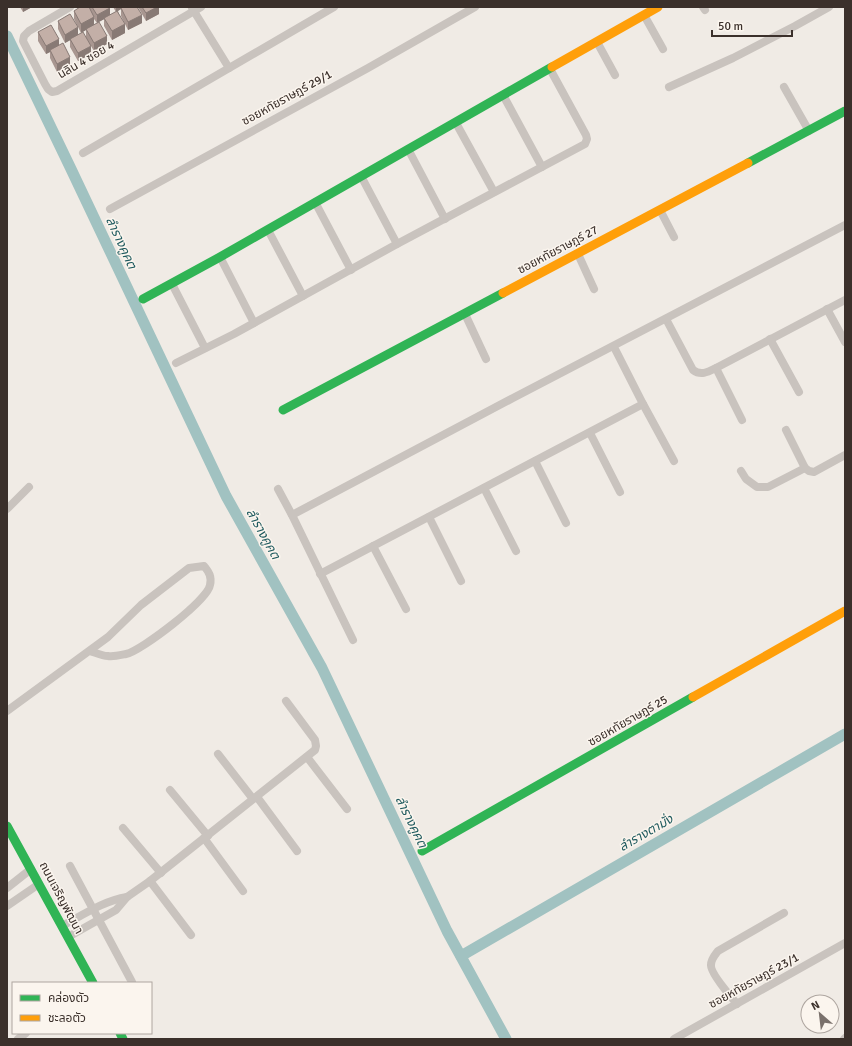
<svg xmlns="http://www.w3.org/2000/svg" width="852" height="1046" viewBox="0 0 852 1046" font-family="Signika,'Noto Sans Thai',sans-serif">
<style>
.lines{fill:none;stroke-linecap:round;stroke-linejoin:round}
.canal{stroke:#a1c2c1;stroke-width:11}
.street{stroke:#c9c3be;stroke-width:8}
.fast{stroke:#30b455;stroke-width:9}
.slow{stroke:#ff9f0a;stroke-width:9}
.wall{fill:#a89690}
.shaded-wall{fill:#887a75}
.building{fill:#c3afa7;stroke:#887a75}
.labels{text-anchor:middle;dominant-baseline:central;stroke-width:3;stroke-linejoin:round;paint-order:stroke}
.street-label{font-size:12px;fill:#3b302b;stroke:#fbf5ee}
.water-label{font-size:13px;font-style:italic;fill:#1f5a5e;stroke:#fbf5ee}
</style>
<rect width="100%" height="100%" fill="#f0ebe5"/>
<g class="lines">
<g class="canal">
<path d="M7,36l64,133 155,327 96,172 125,263 59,108"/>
<path d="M461,956l384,-222"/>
</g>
<g class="street">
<path d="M70,7l-41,24 -5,5 -1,5 22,43 3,5 4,3 5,-1 144,-84"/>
<path d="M703,7l2,3"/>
<path d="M192,8l37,60"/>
<path d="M644,15l19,34"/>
<path d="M597,42l18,33"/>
<path d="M669,87l64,-29 62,-32 34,-19"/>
<path d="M784,87l25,44"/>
<path d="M503,95l39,72"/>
<path d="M456,123l38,69"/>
<path d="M408,149l37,70"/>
<path d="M83,153l251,-146"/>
<path d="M361,176l36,68"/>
<path d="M315,202l36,68"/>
<path d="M110,209l258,-141 107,-61"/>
<path d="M660,210l14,27"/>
<path d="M268,230l35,66"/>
<path d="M578,254l16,35"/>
<path d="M220,257l34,66"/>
<path d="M172,284l33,64"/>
<path d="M827,309l18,33"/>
<path d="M465,314l21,45"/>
<path d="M666,319l27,51c8,6 15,2 23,-2l129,-68"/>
<path d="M770,339l29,53"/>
<path d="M176,363l58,-29 163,-90 188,-100 2,-5 -1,-4 -36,-66"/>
<path d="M716,368l26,52"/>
<path d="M643,404l31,57"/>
<path d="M786,430l19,38 4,3 5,1 31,-17"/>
<path d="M590,433l30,59"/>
<path d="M535,461l31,62"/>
<path d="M741,471l5,8 11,8h11l37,-19"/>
<path d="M484,488l32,63"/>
<path d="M278,489l14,26 61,125"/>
<path d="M7,509l22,-22"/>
<path d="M292,515l221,-117 332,-173"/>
<path d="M429,517l32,64"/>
<path d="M373,546l33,63"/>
<path d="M320,574l323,-170 -29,-57"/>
<path d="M7,711l101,-74 33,-32 48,-37 15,-2c5,6 8,11 6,19 -2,15 -69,66 -84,69 -5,1 -13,3 -18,2 -6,0 -12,-3 -18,-5"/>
<path d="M218,754l35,45"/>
<path d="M307,757l40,52"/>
<path d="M170,790l38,46"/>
<path d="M257,797l40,54"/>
<path d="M123,828l38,45"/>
<path d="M204,838l39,53"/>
<path d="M70,866l62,116"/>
<path d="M150,881l41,54"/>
<path d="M7,888l24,-19"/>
<path d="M7,906l32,-22"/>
<path d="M62,926c21,-11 41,-25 65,-29"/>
<path d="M68,937l48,-27 11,-13 23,-16 165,-131 1,-4 -1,-6 -29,-39"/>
<path d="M737,1004c-6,-7 -27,-31 -26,-39 0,-6 4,-10 7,-14l66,-38"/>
<path d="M18,1039l8,-6"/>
<path d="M674,1039l171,-96"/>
<path d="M844,1039l1,-1"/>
</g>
<g class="fast">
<path d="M748,163l97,-52"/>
<path d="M143,299l77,-42 332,-190"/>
<path d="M283,410l220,-117"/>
<path d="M7,826l86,157"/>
<path d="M422,851l271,-154"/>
<path d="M120,1033l3,6"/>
</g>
<g class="slow">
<path d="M552,67l106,-60"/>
<path d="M503,293l245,-130"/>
<path d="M693,697l152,-86"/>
</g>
</g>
<g class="wall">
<path d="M20,7h12l-9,5z"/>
<path d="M89,7h20l1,8 6,-3 -3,-5h24l5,16 -14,7 -7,-14v-7l-3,2 7,22 -13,7 -8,-14v-7l-7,4 -3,-4v6l13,19 -13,7 -8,-13v-8l-5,3 -7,-14v-8l15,-3z"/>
<path d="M138,7h21v7l-13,7z"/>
<path d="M58,21l20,14 13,19 -13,7 -8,-14v-7l-5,3 -7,-14z"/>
<path d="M38,32l21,13 11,20 -13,7 -7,-14v-6l-4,2 -8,-13z"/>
</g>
<g class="shaded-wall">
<path d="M23,7h9l-9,5z"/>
<path d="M116,7h9l-4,1v1l-5,3z"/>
<path d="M157,7h2v7l-13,7v-8z"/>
<path d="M110,8v8l-13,7v-8z"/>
<path d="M142,15v8l-14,7v-8z"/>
<path d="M94,17v8l-13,8v-9z"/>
<path d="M125,24v9l-13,7v-9z"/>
<path d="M78,27v9l-13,7v-8z"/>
<path d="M107,36v8l-13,7v-8z"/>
<path d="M59,39v8l-9,3v2l-4,2v-8z"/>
<path d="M91,46v8l-13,7v-8z"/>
<path d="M70,57v8l-13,7v-8z"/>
</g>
<g class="building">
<path d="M80,7h9l5,10 -13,7 -7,-13z"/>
<path d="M92,7h17l1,1 -13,7z"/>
<path d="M123,7h14l5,8 -14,7 -7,-14z"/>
<path d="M142,7h15l-11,6z"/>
<path d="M117,11l8,13 -13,7 -8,-13z"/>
<path d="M70,14l8,13 -13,8 -7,-14z"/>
<path d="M99,22l8,14 -13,7 -8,-14z"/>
<path d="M51,25l8,14 -13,7 -8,-14z"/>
<path d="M83,32l8,14 -13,7 -8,-14z"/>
<path d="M63,43l7,14 -13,7 -7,-14z"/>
</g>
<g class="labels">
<g class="street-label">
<text transform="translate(86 60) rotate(-30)">นลิน 4 ซอย 4</text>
<text transform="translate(287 98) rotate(-29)">ซอยหทัยราษฎร์ 29/1</text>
<text transform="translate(558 250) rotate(-28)">ซอยหทัยราษฎร์ 27</text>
<text transform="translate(628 721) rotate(-30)">ซอยหทัยราษฎร์ 25</text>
<text transform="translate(61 898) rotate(62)">ถนนเจริญพัฒนา</text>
<text transform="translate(754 981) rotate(-29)">ซอยหทัยราษฎร์ 23/1</text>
</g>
<g class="water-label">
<text transform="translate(121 243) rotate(65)">ลำรางคูคต</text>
<text transform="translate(263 534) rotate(61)">ลำรางคูคต</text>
<text transform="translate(411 822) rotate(64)">ลำรางคูคต</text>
<text transform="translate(646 833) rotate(-30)">ลำรางตามั่ง</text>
</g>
</g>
<rect width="852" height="1046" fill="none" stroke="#3b302b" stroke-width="16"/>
<rect x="12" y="982" width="140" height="52" fill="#fbf5ee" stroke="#aea6a0"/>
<rect x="20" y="995" width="20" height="6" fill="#30b455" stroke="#aea6a0"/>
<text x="48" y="1002" font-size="12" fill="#3b302b">คล่องตัว</text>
<rect x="20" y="1015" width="20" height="6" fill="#ff9f0a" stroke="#aea6a0"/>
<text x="48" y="1022" font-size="12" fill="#3b302b">ชะลอตัว</text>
<g transform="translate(820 1014) rotate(332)"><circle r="19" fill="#fbf5ee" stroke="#aea6a0"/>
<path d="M0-3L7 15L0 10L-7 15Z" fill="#7a716c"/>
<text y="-6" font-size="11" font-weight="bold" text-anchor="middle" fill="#3b302b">N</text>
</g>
<path d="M712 30v6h80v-6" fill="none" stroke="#3b302b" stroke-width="2"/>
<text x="718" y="30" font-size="12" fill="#3b302b" stroke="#fbf5ee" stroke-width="3" paint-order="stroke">50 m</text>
</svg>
